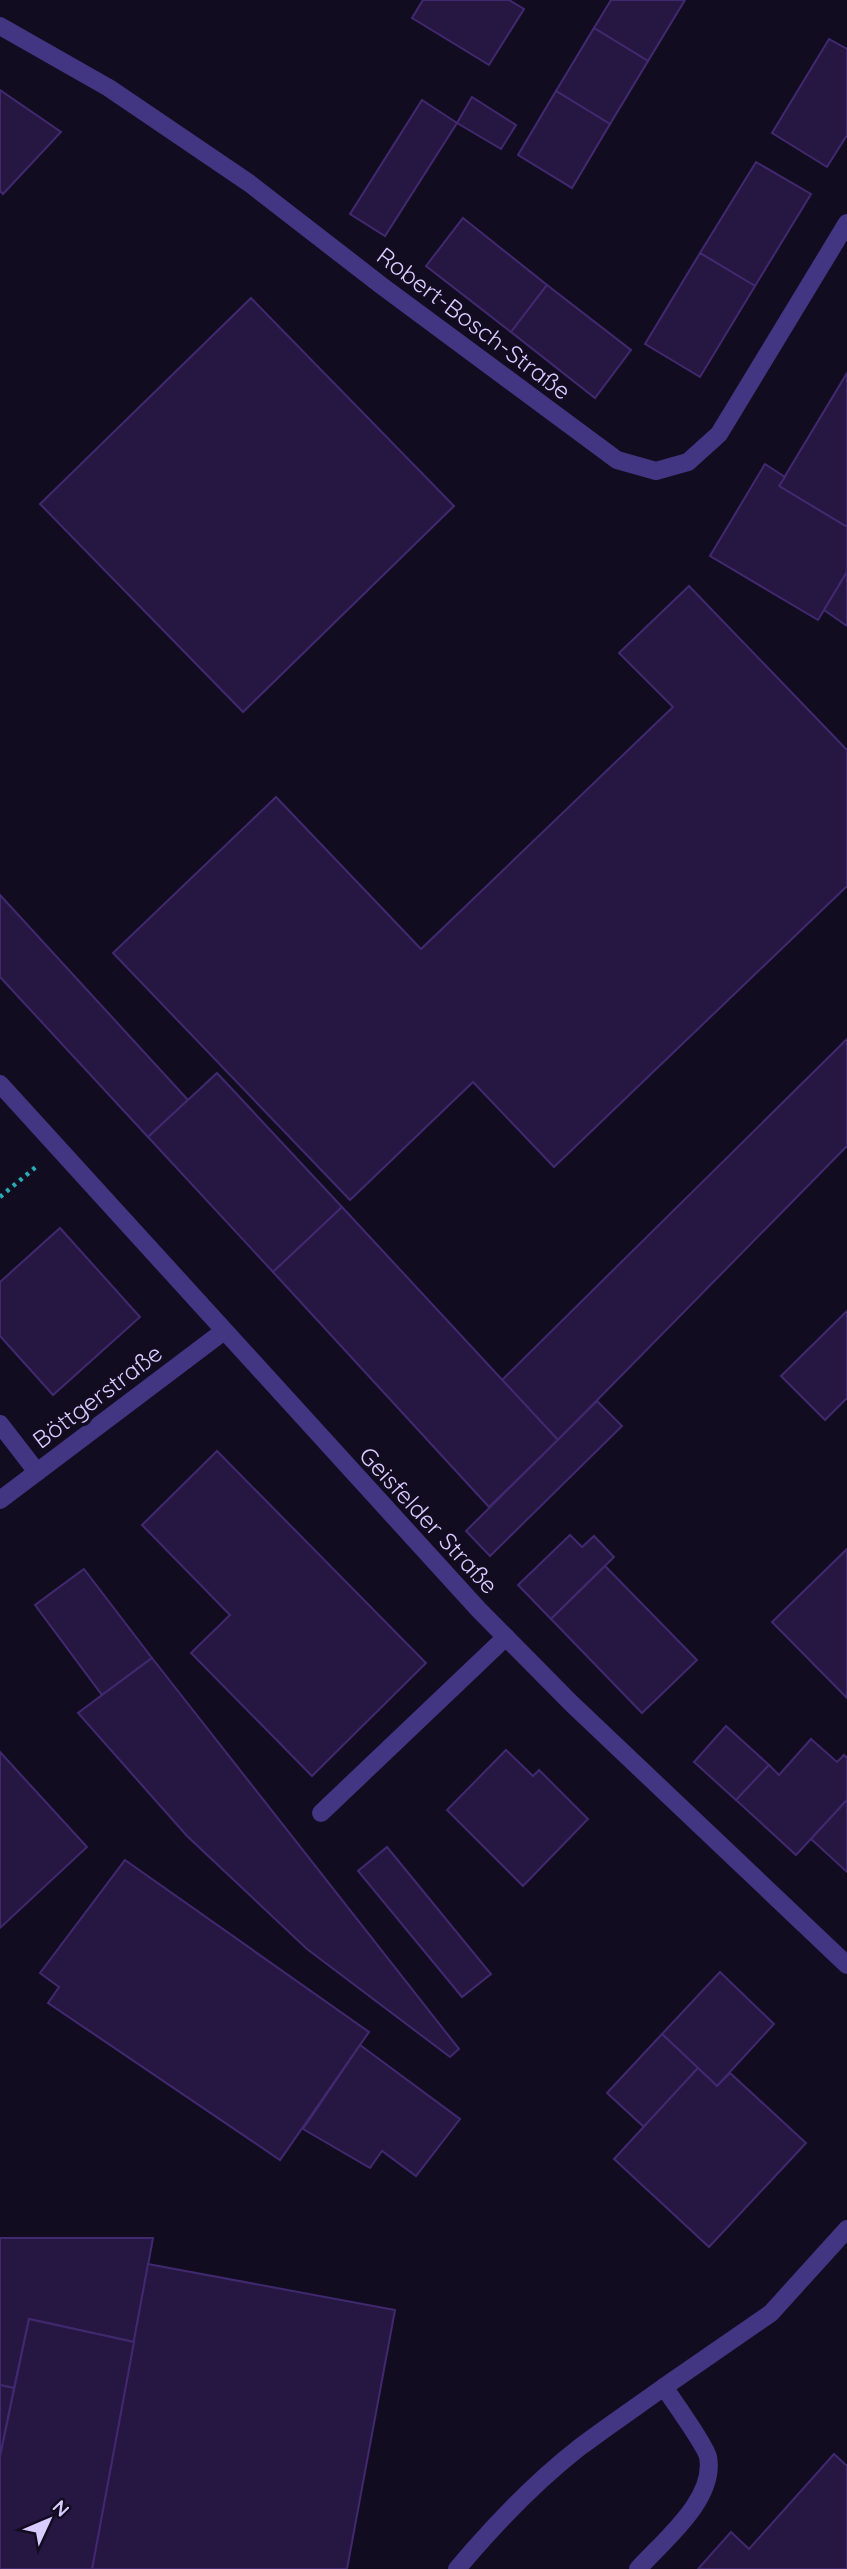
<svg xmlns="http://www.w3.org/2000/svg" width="847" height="2569" viewBox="0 0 847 2569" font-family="Quicksand,sans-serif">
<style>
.building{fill:#261742;stroke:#40296e;stroke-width:2}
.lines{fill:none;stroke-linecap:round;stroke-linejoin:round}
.path{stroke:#2aabb4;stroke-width:4.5;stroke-dasharray:3.5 5;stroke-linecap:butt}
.lane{stroke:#423581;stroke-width:18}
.street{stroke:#423581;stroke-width:18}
.labels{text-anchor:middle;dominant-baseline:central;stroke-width:7;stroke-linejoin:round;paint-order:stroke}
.street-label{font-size:24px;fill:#d8cbff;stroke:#120c20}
</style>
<rect width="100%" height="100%" fill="#120c20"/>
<g class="building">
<path d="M423,0h86l15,9 -35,56 -77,-47z"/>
<path d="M611,0h74l-37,61 -54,-33z"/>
<path d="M594,28l54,33 -38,63 -54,-33z"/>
<path d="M829,39l18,10v86l-20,32 -55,-34z"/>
<path d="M0,90l61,42 -58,62 -3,-3z"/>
<path d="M556,91l54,33 -38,64 -54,-33z"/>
<path d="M472,97l44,28 -15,24 -44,-26z"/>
<path d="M422,100l35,23 -72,113 -35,-22z"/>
<path d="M756,162l55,32 -56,92 -55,-33z"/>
<path d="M463,218l84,67 -36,47 -85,-66z"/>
<path d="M700,253l55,33 -55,91 -55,-33z"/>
<path d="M547,285l84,65 -36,48 -84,-66z"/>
<path d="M251,298l203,208 -211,206 -203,-208z"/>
<path d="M847,373v154l-68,-41z"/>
<path d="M765,464l20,13 -6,9 68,41v45l-29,48 -108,-64z"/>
<path d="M847,572v54l-23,-16z"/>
<path d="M689,586l158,164v136l-293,281 -81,-85 -123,118 -237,-247 163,-156 145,152 252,-242 -54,-54z"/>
<path d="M0,895l188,205 -40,37 -148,-160z"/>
<path d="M847,1039v107l-289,294 -56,-60z"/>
<path d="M217,1073l125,134 -69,65 -125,-135z"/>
<path d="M342,1207l216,233 -69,67 -216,-235z"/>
<path d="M60,1228l80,89 -87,78 -53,-59v-54z"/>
<path d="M847,1311v87l-22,22 -44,-44z"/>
<path d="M597,1401l25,25 -132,130 -24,-25z"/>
<path d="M217,1451l209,212 -114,113 -121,-123 39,-38 -88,-90z"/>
<path d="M570,1535l12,12 12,-11 20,21 -63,62 -33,-34z"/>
<path d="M847,1549v149l-75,-76z"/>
<path d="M605,1566l92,94 -55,53 -91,-94z"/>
<path d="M84,1569l68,89 -50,37 -67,-90z"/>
<path d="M152,1658l307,391 -9,8 -143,-108 -120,-113 -109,-123z"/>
<path d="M726,1726l43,39 -33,35 -42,-38z"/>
<path d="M811,1739l26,23 7,-7 3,3v42l-51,55 -60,-55 33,-35 10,10z"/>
<path d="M506,1750l27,26 6,-6 49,49 -65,67 -76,-76z"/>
<path d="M0,1752l87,95 -87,81z"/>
<path d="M847,1800v72l-36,-33z"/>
<path d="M387,1847l104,127 -29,23 -104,-126z"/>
<path d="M125,1860l244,172 -89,128 -232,-157 11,-16 -19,-14z"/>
<path d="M720,1972l54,52 -57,62 -55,-52z"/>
<path d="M662,2034l36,34 -54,59 -37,-34z"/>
<path d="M360,2045l100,74 -44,57 -34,-25 -12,17 -67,-39z"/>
<path d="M698,2068l19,18 13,-13 76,70 -97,104 -95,-88z"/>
<path d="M0,2238h153l-19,104 -105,-23 -15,69 -14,-3z"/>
<path d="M148,2264l247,46 -48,259h-255z"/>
<path d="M29,2319l105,23 -42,227h-92v-113z"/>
<path d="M0,2385l14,3 -14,68z"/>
<path d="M834,2454l13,12v103h-149l33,-37 18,17z"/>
</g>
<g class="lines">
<path class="path" d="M0,1197l37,-31"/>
<g class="lane">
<path d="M0,1424l37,48"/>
<path d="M321,1813l185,-176"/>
<path d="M457,2569c37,-44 78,-87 123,-122 28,-21 56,-40 84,-60 8,12 42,59 44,70 8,42 -44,83 -70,112"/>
</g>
<g class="street">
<path d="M0,26l109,62 140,95 133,103 235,174 39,11 32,-9 31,-28 128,-211"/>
<path d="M0,1084l479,526 92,93 276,262"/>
<path d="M0,1500l224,-169"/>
<path d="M664,2387l107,-74 76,-84"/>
</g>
</g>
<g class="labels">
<g class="street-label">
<text transform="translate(474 323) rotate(37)">Robert-Bosch-Straße</text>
<text transform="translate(97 1396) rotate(-37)">Böttgerstraße</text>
<text transform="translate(429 1520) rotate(47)">Geisfelder Straße</text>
</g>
</g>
<g transform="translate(49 2520) rotate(46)" stroke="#120c20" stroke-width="5" paint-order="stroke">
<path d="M0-5L12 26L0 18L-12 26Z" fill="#d8cbff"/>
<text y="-10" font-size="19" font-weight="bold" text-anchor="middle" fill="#d8cbff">N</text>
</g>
</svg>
